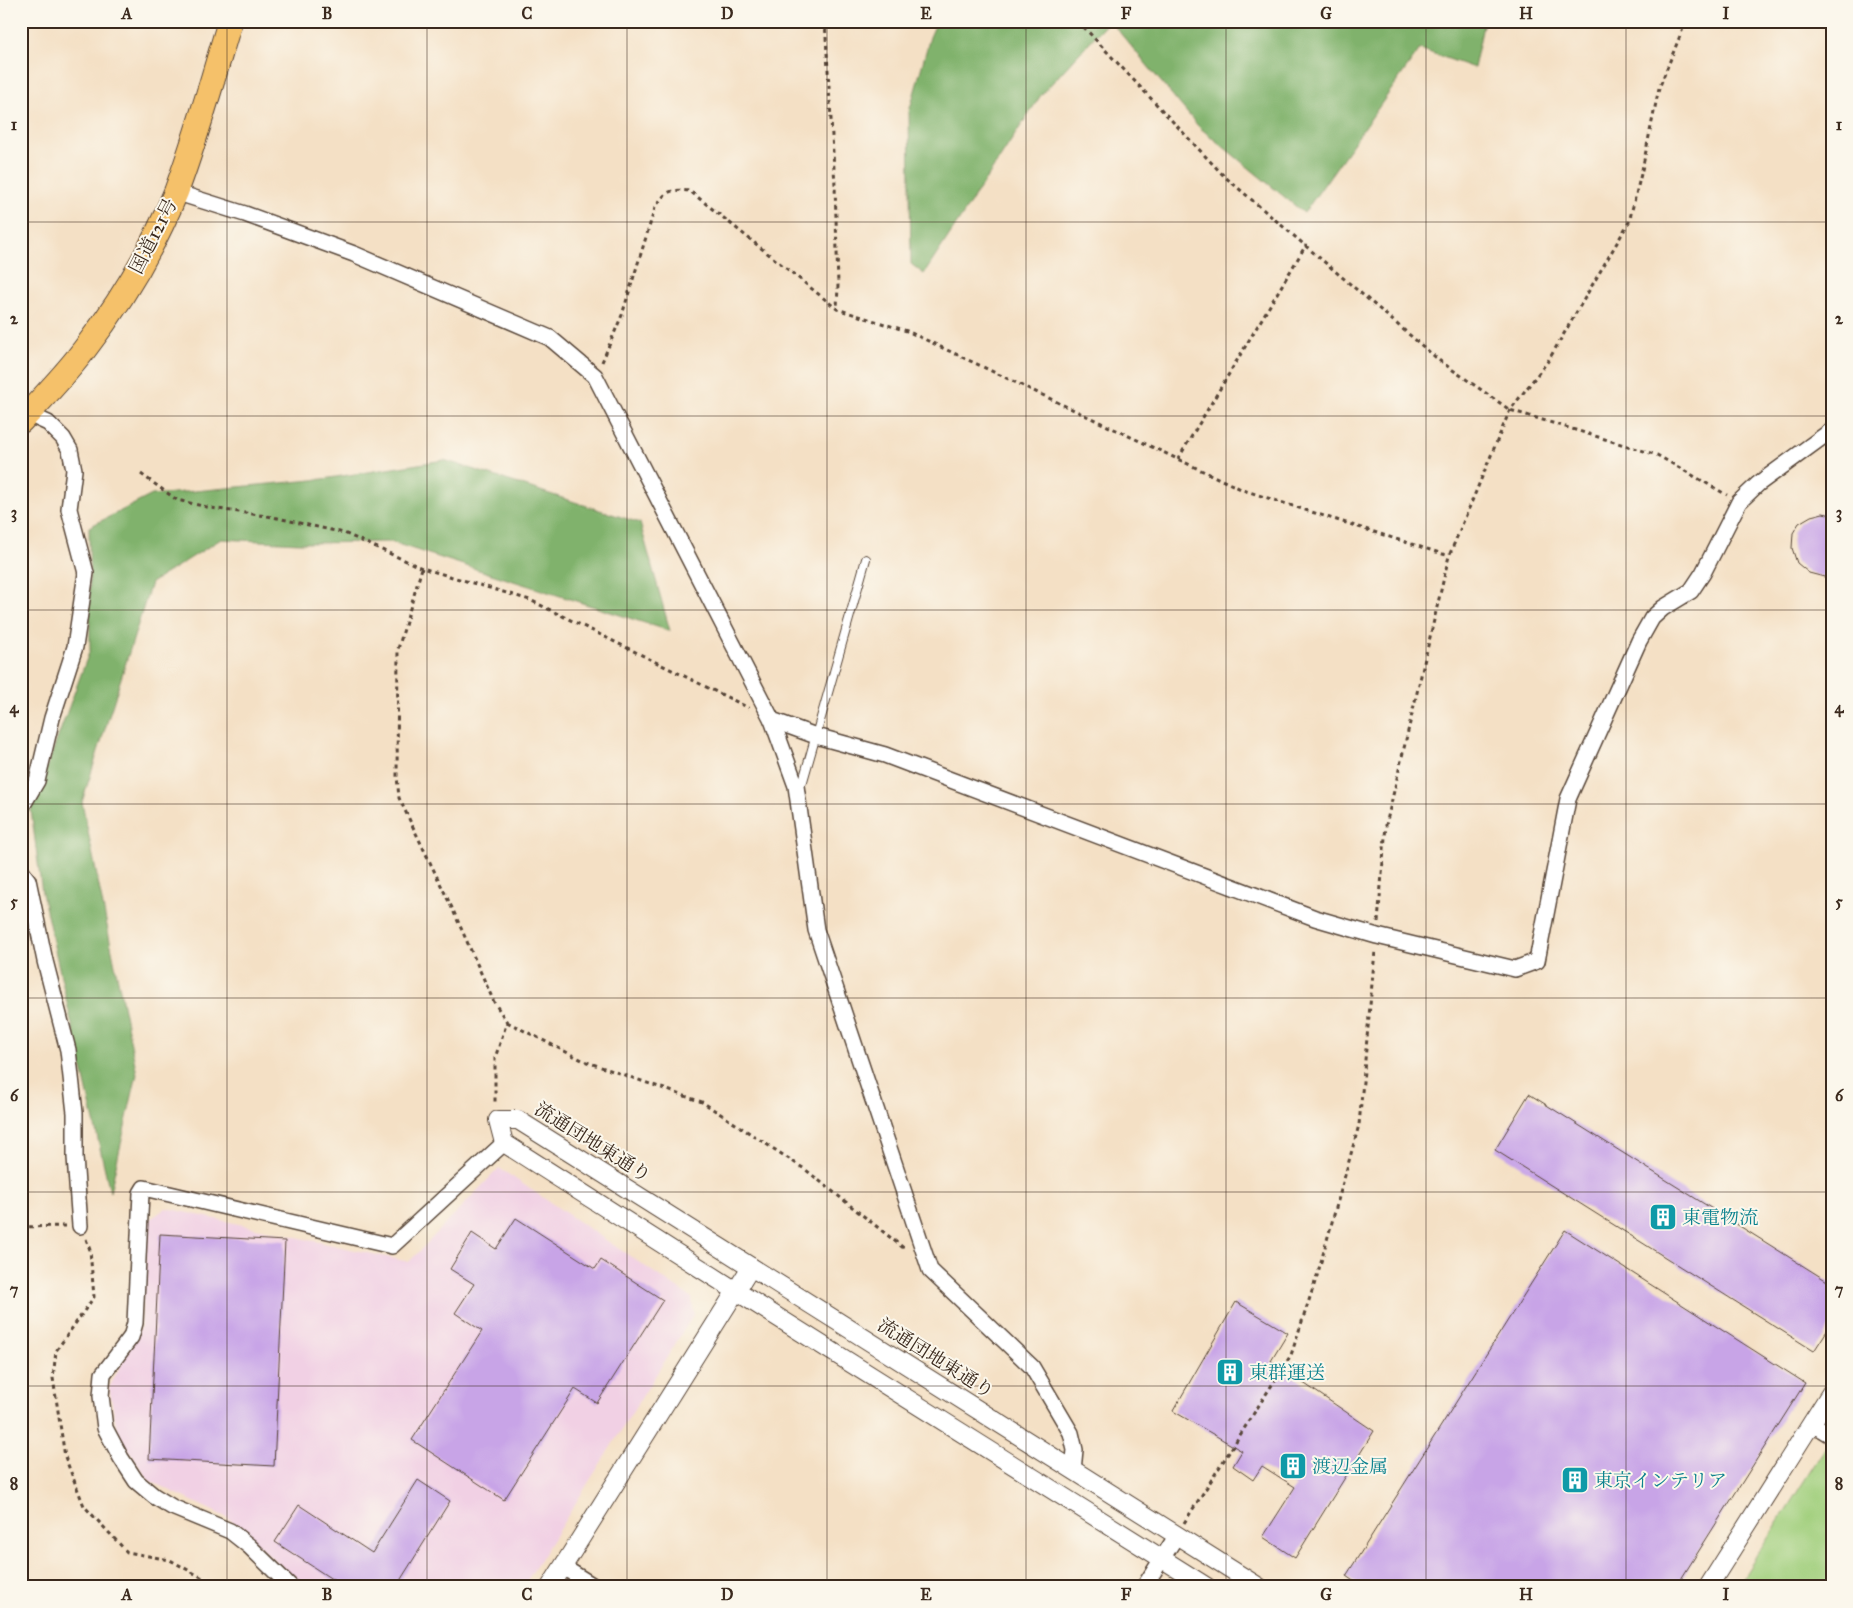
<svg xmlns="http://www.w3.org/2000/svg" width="1853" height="1608" viewBox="0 0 1853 1608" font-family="'IM FELL Great Primer','Noto Serif JP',serif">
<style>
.built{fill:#f1d0e4}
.green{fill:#a1cf7d;stroke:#6e7c4e}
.forest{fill:#80b26c;stroke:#5e6e45}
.building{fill:#c8a4e7}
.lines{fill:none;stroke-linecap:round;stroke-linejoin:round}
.service-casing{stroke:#574537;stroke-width:10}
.minor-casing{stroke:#574537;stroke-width:18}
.tertiary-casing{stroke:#574537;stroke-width:20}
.trunk-casing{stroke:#574537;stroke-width:26}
.path{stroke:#574537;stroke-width:3;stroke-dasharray:4 4;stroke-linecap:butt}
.service{stroke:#fff;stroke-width:8}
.minor{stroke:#fff;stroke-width:15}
.tertiary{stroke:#fff;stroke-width:18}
.trunk{stroke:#f5c16b;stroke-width:24}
.grid{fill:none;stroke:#3b2a1e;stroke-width:1;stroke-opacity:0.55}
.labels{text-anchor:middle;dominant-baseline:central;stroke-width:4;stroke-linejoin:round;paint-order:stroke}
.street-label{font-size:19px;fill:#3b2a1e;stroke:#fbf7ec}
.culture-label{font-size:19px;fill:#0d838f;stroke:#fbf7ec;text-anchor:start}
.neatline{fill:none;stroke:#3b2a1e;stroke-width:2}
.grid-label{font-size:16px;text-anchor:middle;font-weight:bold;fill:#3b2a1e}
</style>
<rect width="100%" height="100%" fill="#fbf7ec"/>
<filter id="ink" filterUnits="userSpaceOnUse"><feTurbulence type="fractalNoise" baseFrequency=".02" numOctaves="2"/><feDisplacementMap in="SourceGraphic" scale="10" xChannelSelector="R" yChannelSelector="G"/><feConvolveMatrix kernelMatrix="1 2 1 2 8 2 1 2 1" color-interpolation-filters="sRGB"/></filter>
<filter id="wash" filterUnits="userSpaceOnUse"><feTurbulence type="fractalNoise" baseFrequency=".0096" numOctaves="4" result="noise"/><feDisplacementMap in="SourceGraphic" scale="20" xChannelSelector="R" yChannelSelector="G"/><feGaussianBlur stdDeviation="1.12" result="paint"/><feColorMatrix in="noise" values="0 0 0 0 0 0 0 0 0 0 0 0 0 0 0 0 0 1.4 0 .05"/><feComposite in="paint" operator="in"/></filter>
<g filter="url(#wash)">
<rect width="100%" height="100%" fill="#f4e0c5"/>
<path class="built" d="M499,1168l193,130 2,16 -171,273h-220l-73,-68 -82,-39 -30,-46 -9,-46 32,-62 7,-105 18,-13 243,54z"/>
<path class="green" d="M1832,1437v150h-95z"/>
<g class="forest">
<path d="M937,21h172l-68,74 -117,179 -13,-10 -2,-152 21,-75z"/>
<path d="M1110,21h374l-10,47 -54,-19 -116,164 -105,-86z"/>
<path d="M444,460l196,63 30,108 -279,-89 -91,1 -79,-4 -70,44 -69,219 55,272 -27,118 -68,-299 -11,-83 59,-160 -1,-123 63,-32 171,-16z"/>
</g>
<g id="blocks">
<g class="building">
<path d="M1823,513l9,2v64l-23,-6 -12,-10 -5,-15 1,-15 6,-10 12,-7z"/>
<path d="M1529,1094l303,190v39l-18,28 -319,-201z"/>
<path d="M516,1218l79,51 6,-9 62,40 -66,103 -22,-14 -71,111 -92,-60 70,-109 -27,-18 19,-29 -24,-15 22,-36 24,16z"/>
<path d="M1565,1230l240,153 -129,204h-314l-16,-11z"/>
<path d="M160,1234l125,7 -11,225 -125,-7z"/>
<path d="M1236,1302l52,31 -17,28 103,70 -79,127 -32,-21 32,-50 -33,-21 -9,14 -20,-14 9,-15 -69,-40z"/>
<path d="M418,1480l32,21 -54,86h-52l-69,-45 24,-37 73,48z"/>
</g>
</g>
</g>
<g filter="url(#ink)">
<use href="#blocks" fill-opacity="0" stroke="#574537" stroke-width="1"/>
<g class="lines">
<g class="service-casing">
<path id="service" d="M796,786l7,-5 63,-222"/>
</g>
<g class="minor-casing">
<g id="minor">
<path d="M175,192l70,22 109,40 196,84 45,38 177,344 44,16 69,19 430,163 62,18 138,33 22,-8 31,-162 71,-158 13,-23 11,-10 28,-17 12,-18 36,-71 19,-18 74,-54"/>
<path d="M772,720l24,66 20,144 114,340 102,97 39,66 4,17 -2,20"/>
<path d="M21,808l16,-27 15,-63 23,-71 11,-74 -17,-64 5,-39 -4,-20 -7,-12 -15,-15 -20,-9"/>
<path d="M21,871l7,9 17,81 23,89 7,63v44l5,69"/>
<path d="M1811,1423l21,13"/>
<path d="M563,1567l32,20"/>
<path d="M291,1587l-42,-41 -19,-15 -58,-24 -18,-11 -18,-15 -15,-23 -16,-30 -4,-32 2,-22 28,-37 4,-14 6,-130 3,-5 248,58 112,-103"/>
<path d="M1144,1587l33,-52"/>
</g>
</g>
<g class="tertiary-casing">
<g id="tertiary">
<path d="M550,1587l201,-320"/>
<path d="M1207,1587l-471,-296 -232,-148 -6,-23h20l741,467"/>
<path d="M1708,1587l124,-196"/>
</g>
</g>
<g class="trunk-casing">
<path id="trunk" d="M21,421c22,-23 44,-46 63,-71 37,-48 69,-102 92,-158 21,-56 37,-114 54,-171"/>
</g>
<g class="path">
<path d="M825,21l10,164 3,100 -1,24"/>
<path d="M1078,21l146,155 216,185 70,49 147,45 70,40"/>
<path d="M602,362l20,-47 33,-107c11,-17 14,-19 35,-17l147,118 70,22 336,159 206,66"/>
<path d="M1178,459l128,-214"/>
<path d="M141,474l36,26 34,8 62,9 71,16 78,35 108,32 219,108"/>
<path d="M422,568l-24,81 -1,127 2,22 53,110 42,94 13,20 -12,36v46"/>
<path d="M1378,922l8,-97 63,-269 61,-146 38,-49 81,-139 13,-52 17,-82 27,-67"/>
<path d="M507,1022l77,39 118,41 104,68 100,80"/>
<path d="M21,1227l44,-1"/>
<path d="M86,1239l4,11 4,47 -38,54 -3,27 12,79 19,49 43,46 43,8 49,27"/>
<path d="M1184,1523l107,-168 26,-79 42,-151 16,-174"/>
</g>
<use href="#service" class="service"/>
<use href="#minor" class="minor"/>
<use href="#tertiary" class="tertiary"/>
<use href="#trunk" class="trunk"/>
</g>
</g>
<path class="grid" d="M227,21v1566M427,21v1566M627,21v1566M827,21v1566M1026,21v1566M1226,21v1566M1426,21v1566M1626,21v1566M21,222h1811M21,416h1811M21,610h1811M21,804h1811M21,998h1811M21,1192h1811M21,1386h1811"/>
<defs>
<g id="building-square" transform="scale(1.4375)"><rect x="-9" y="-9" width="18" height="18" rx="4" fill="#0f9aa8" stroke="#fbf7ec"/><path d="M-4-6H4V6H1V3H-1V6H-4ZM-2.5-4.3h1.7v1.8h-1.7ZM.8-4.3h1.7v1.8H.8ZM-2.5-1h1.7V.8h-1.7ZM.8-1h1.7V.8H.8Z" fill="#fff"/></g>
</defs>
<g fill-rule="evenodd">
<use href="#building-square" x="1663" y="1217"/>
<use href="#building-square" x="1230" y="1372"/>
<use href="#building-square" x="1293" y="1466"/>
<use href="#building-square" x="1575" y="1480"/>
</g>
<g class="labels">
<g class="street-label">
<text transform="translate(153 236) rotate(-63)">国道121号</text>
<text transform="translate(593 1142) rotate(32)">流通団地東通り</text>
<text transform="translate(936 1358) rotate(32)">流通団地東通り</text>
</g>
<g class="culture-label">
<text x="1682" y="1217">東電物流</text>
<text x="1249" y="1372">東群運送</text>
<text x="1312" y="1466">渡辺金属</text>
<text x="1594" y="1480">東京インテリア</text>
</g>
</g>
<rect width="1853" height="1608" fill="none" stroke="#fbf7ec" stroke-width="55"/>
<rect x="28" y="28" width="1798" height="1552" class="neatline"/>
<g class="grid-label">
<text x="127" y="19">A</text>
<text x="327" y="19">B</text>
<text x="527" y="19">C</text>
<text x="727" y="19">D</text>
<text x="926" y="19">E</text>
<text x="1126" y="19">F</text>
<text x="1326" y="19">G</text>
<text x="1526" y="19">H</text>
<text x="1726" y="19">I</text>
<text x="14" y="130">1</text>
<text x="1839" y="130">1</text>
<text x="14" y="324">2</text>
<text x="1839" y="324">2</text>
<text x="14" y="518">3</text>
<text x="1839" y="518">3</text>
<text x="14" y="713">4</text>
<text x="1839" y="713">4</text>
<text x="14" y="907">5</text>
<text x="1839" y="907">5</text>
<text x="14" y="1101">6</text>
<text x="1839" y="1101">6</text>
<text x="14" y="1295">7</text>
<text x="1839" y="1295">7</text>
<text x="14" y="1489">8</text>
<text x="1839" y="1489">8</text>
<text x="127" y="1600">A</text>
<text x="327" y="1600">B</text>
<text x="527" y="1600">C</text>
<text x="727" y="1600">D</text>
<text x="926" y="1600">E</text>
<text x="1126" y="1600">F</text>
<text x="1326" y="1600">G</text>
<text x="1526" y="1600">H</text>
<text x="1726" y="1600">I</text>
</g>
</svg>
